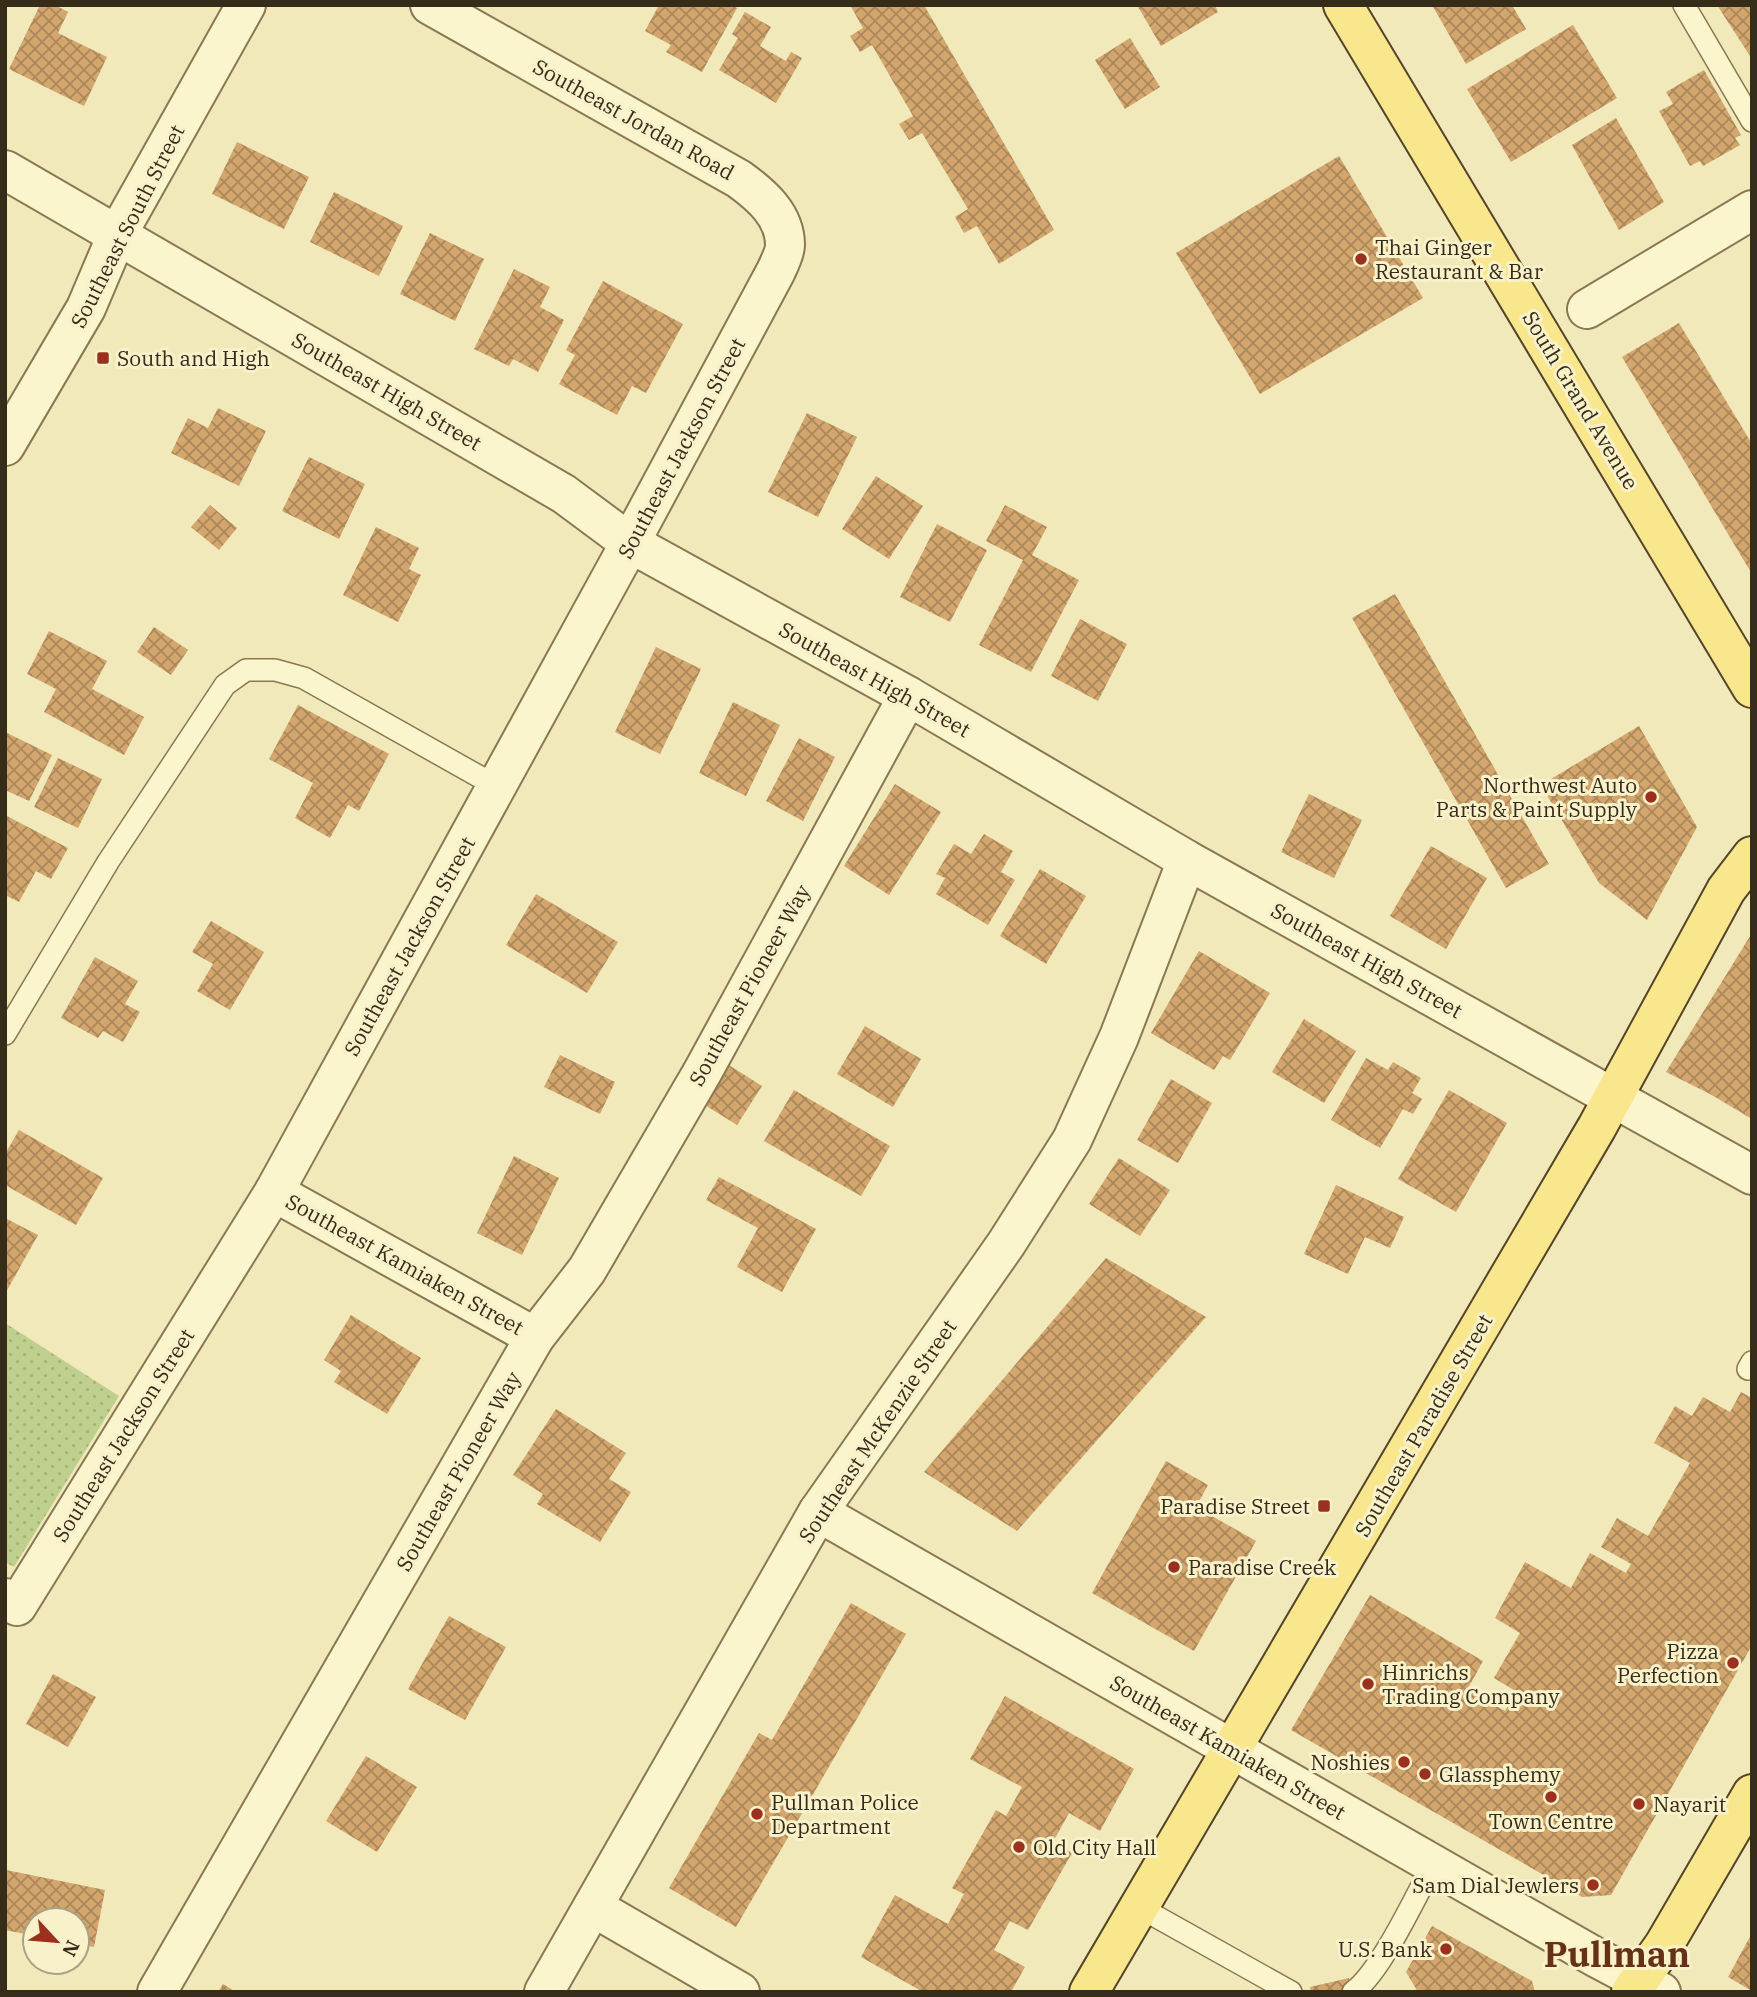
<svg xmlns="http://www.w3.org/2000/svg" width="1757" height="1997" viewBox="0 0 1757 1997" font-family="'IBM Plex Serif',serif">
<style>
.park{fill:url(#park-dots)}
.building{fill:url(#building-cross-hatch)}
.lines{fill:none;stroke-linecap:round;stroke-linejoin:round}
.service-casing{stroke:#897853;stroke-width:24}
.minor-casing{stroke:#897853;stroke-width:42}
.tertiary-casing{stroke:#897853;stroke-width:42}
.primary-casing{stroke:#564429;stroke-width:42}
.service{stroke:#fbf5ce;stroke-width:21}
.minor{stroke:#fbf5ce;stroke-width:38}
.tertiary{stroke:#fbf5ce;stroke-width:38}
.primary{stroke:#f9e78d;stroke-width:38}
.poi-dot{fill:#9c301f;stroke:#f8f1ca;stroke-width:2.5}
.labels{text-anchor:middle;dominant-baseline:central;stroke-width:6;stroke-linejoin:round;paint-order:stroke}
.street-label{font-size:21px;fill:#362c1a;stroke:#f8f1ca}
.poi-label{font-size:21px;fill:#362c1a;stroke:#f8f1ca;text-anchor:start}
.town-label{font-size:35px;font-weight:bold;fill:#663216;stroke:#f8f1ca}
</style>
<defs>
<pattern id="park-dots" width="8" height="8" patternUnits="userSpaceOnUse" patternTransform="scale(1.75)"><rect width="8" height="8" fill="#becf8e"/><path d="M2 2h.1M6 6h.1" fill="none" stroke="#a4b27a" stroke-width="1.8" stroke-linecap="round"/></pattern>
<pattern id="building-cross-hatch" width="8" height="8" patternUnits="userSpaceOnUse" patternTransform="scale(1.75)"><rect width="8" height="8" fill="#d2a66d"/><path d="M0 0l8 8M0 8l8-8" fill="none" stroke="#ab8759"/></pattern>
</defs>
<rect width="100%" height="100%" fill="#f1e9ba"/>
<path class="park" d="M5,1323l114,73 -105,171 -9,-5z"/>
<g class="building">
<path d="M40,5h15l13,7 -10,21 49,24 -23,49 -75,-37z"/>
<path d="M659,5h72l6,3 -35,64 -36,-20 5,-7 -26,-14z"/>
<path d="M850,5h74l130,225 -55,34 -22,-38 -13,7 -9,-16 13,-8 -46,-76 -13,7 -10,-16 14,-8 -41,-71 -12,7 -10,-16 13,-8z"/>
<path d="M1137,5h78l3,7 -57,34z"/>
<path d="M1432,5h80l14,24 -60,35z"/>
<path d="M1717,5h35v54z"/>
<path d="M745,12l26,15 -11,19 26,15 5,-9 11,6 -26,45 -57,-33 19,-32 -6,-4z"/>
<path d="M1573,25l44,73 -106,64 -44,-73z"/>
<path d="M1130,38l30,49 -35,22 -30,-49z"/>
<path d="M1704,70l37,65 -6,3 5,7 -37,21 -3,-5 -10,5 -31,-55 14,-7 -7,-12z"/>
<path d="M1616,118l48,84 -45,28 -47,-85z"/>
<path d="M237,142l72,35 -25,52 -72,-35z"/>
<path d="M1339,156l84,142 -163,96 -84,-141z"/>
<path d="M334,192l69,34 -24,50 -69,-34z"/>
<path d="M430,233l54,26 -29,62 -55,-27z"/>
<path d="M514,269l36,18 -10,20 24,13 -26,52 -25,-13 -4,7 -35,-17z"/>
<path d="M603,281l80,43 -37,69 -14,-7 -15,29 -58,-31 16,-29 -9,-5z"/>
<path d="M1679,323l73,121v130l-130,-217z"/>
<path d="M218,408l48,23 -27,55 -68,-33 17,-35 20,10z"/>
<path d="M807,413l50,24 -39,80 -50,-25z"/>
<path d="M309,457l56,27 -26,55 -57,-28z"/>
<path d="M876,476l47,30 -34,53 -47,-30z"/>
<path d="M210,505l27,23 -18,22 -28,-23z"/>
<path d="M1005,505l42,22 -15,28 47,25 -48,92 -52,-27 44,-85 -37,-19z"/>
<path d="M937,524l50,26 -37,72 -50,-25z"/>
<path d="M376,527l43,21 -10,21 12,6 -23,47 -55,-27z"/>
<path d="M1395,594l154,270 -43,24 -154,-270z"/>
<path d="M1080,619l47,25 -29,57 -47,-25z"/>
<path d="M154,627l34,23 -17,25 -34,-23z"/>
<path d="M49,631l58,30 -15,28 52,28 -20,38 -80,-43 12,-23 -29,-15z"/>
<path d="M656,647l45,22 -41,85 -45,-22z"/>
<path d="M733,702l47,23 -34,71 -47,-23z"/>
<path d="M298,705l91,49 -30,57 -11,-6 -18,33 -35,-20 18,-35 -44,-24z"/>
<path d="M1639,726l58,101 -50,93 -48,-37 -58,-98z"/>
<path d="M5,732l47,23 -23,46 -24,-11z"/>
<path d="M799,738l36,19 -32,64 -37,-20z"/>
<path d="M58,758l44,21 -24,49 -44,-21z"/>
<path d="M895,784l46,28 -52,83 -45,-29z"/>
<path d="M1309,794l53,26 -28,58 -53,-26z"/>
<path d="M5,815l63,33 -17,31 -15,-8 -17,31 -14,-7z"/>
<path d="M984,834l29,17 -12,21 14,8 -27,45 -52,-31 9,-16 -9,-4 18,-30 17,10z"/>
<path d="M1431,846l56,32 -41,71 -56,-33z"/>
<path d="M1040,869l46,27 -40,68 -46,-28z"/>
<path d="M536,894l82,48 -31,51 -81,-48z"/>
<path d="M211,921l53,31 -34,58 -33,-19 16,-27 -21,-12z"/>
<path d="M1752,933v186l-42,-25 -44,-22z"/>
<path d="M1199,951l71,42 -40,67 -7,-4 -9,14 -63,-37z"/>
<path d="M95,957l43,24 -13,23 15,8 -17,30 -20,-11 -5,7 -37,-20z"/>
<path d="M1304,1019l52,32 -32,52 -52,-31z"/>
<path d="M865,1026l56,33 -28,48 -56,-33z"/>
<path d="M560,1055l55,27 -15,32 -56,-27z"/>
<path d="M1366,1058l22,12 5,-8 28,16 -9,15 10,6 -9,15 -10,-5 -23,39 -49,-28z"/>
<path d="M724,1062l38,24 -25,39 -37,-23z"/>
<path d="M1171,1079l41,24 -34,60 -41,-23z"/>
<path d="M794,1090l96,56 -29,50 -97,-55z"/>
<path d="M1449,1090l58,33 -51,89 -58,-33z"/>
<path d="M19,1130l84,48 -27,47 -71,-40v-31z"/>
<path d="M514,1156l45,22 -37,77 -45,-22z"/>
<path d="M1119,1158l51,32 -30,46 -51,-32z"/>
<path d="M719,1177l97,52 -34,63 -45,-25 21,-39 -52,-28z"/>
<path d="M1336,1185l68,32 -14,31 -25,-11 -17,37 -44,-20z"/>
<path d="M5,1218l33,17 -33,59z"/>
<path d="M1106,1258l100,59 -189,214 -93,-59z"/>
<path d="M351,1315l70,43 -34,56 -53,-32 7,-11 -17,-11z"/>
<path d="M1741,1392l11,6v247l-141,250 -29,2 -291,-167 79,-135 113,66 -16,29 38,21 12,-19 -23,-14 26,-45 -25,-15 30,-56 46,26 19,-35 36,20 5,-9 -30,-17 16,-29 31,18 42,-73 -36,-20 21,-37 17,10 11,-19 27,15z"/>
<path d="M556,1409l70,44 -17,26 22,13 -31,50 -63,-38 6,-10 -30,-19z"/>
<path d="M1166,1461l42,24 -12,22 60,34 -62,110 -102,-58z"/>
<path d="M851,1603l55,31 -170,293 -67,-39 90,-155 13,7z"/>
<path d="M449,1616l57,31 -41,73 -57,-31z"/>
<path d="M53,1674l43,23 -28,50 -42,-23z"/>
<path d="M1005,1696l129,73 -34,62 -31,-18 -16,29 19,11 -44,77 -18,-9 -16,29 31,17 -14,25h-88l-62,-35 34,-62 53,29 16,-30 -12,-6 44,-78 10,6 16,-29 -52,-28z"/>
<path d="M366,1756l51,31 -40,65 -51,-31z"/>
<path d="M6,1870l99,20 -11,57 -17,-3v-24h-42v16l-30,-6z"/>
<path d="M1432,1926l100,55 3,11h-117l-12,-20z"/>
<path d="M1752,1933v58l-24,-14z"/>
<path d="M1349,1978l3,14h-41l-1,-5z"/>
<path d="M223,1984l13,8h-18z"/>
</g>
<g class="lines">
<g class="service-casing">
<g id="service">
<path d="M1684,5l68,116"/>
<path d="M5,1034l103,-172 117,-177 21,-15h29l29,8 192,108"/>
<path d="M1748,1369l4,-7"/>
<path d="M1139,1907l152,85"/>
<path d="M1353,1992c28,-20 62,-95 80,-127"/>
</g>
</g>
<g class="minor-casing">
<g id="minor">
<path d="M5,170l559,324 66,49 278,153 279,164 565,315"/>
<path d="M1587,309l165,-99"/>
<path d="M5,446l81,-138 31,-73 129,-230"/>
<path d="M274,1192l261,145"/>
<path d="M5,1598l12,8 257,-414 356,-649 146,-272c3,-7 9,-18 9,-26 0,-30 -24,-50 -46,-66l-309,-174"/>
<path d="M593,1907l147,85"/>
<path d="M157,1992l378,-655 52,-67 116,-199 205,-375"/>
<path d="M544,1992l274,-480 188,-268 66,-104 47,-103 68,-177"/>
</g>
</g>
<g class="tertiary-casing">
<path id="tertiary" d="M818,1512l779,446 64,34"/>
</g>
<g class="primary-casing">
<g id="primary">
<path d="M1343,5l409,683"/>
<path d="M1089,1992l508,-865 129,-237 26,-34"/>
<path d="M1631,1992l33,-47 88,-151"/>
</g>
</g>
<use href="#service" class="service"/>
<use href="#minor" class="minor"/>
<use href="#tertiary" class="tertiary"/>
<use href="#primary" class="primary"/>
</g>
<g class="poi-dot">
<circle cx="1361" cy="259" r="7"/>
<rect x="96" y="351" width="14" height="14" rx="3.5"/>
<circle cx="1651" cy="797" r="7"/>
<rect x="1317" y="1499" width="14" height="14" rx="3.5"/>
<circle cx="1174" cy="1567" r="7"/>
<circle cx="1733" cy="1663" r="7"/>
<circle cx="1368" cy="1684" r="7"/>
<circle cx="1404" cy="1762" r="7"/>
<circle cx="1425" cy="1774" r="7"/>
<circle cx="1551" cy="1797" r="7"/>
<circle cx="1639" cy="1804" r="7"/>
<circle cx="757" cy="1814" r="7"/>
<circle cx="1019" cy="1847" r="7"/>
<circle cx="1593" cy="1885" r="7"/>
<circle cx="1446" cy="1949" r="7"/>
</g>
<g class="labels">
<g class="street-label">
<text transform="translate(634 119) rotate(29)">Southeast Jordan Road</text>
<text transform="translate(127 226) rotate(-63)">Southeast South Street</text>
<text transform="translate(387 391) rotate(30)">Southeast High Street</text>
<text transform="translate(1581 400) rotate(59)">South Grand Avenue</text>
<text transform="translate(681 448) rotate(-62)">Southeast Jackson Street</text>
<text transform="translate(875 679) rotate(29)">Southeast High Street</text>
<text transform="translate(409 946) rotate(-61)">Southeast Jackson Street</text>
<text transform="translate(1367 960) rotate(29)">Southeast High Street</text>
<text transform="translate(749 985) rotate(-61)">Southeast Pioneer Way</text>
<text transform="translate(405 1264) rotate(29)">Southeast Kamiaken Street</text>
<text transform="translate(1423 1425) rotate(-60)">Southeast Paradise Street</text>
<text transform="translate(877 1431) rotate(-56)">Southeast McKenzie Street</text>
<text transform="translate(123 1435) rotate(-58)">Southeast Jackson Street</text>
<text transform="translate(458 1471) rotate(-60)">Southeast Pioneer Way</text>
<text transform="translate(1228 1747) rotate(30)">Southeast Kamiaken Street</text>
</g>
<g class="poi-label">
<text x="1375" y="247">Thai Ginger<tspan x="1375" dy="24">Restaurant &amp; Bar</tspan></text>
<text x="117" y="358">South and High</text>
<text x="1637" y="785" text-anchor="end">Northwest Auto<tspan x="1637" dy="24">Parts &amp; Paint Supply</tspan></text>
<text x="1310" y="1506" text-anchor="end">Paradise Street</text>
<text x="1188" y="1567">Paradise Creek</text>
<text x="1719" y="1651" text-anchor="end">Pizza<tspan x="1719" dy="24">Perfection</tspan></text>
<text x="1382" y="1672">Hinrichs<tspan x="1382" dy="24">Trading Company</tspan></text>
<text x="1390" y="1762" text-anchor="end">Noshies</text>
<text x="1439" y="1774">Glassphemy</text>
<text x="771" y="1802">Pullman Police<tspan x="771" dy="24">Department</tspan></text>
<text x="1653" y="1804">Nayarit</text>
<text x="1551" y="1821" text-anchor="middle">Town Centre</text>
<text x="1033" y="1847">Old City Hall</text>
<text x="1579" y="1885" text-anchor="end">Sam Dial Jewlers</text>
<text x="1432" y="1949" text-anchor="end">U.S. Bank</text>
</g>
<g class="town-label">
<text x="1617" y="1954">Pullman</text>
</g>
</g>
<rect width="1757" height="1997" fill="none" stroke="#362c1a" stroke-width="14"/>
<g transform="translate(56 1941) rotate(116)"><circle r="33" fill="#f8f1ca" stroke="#aaa284" stroke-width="2"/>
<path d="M0-5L12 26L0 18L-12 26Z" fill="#9c301f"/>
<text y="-10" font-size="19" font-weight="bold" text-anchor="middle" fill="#362c1a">N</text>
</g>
</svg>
